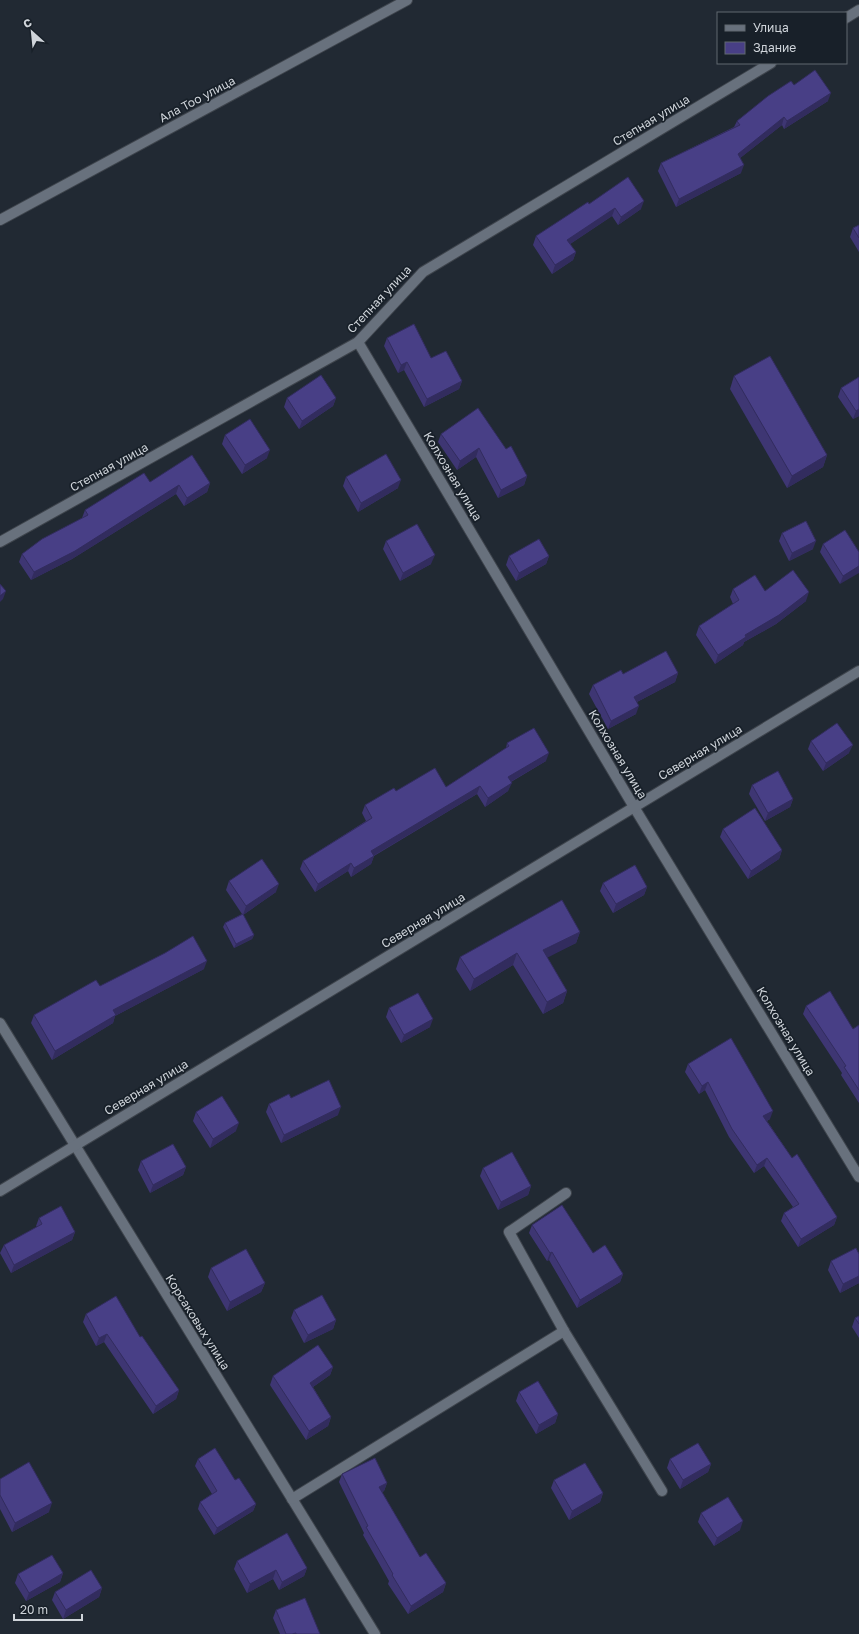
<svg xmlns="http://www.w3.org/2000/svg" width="859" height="1634" viewBox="0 0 859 1634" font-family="'Golos Text',sans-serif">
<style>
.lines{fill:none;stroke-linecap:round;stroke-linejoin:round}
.minor-casing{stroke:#3e444c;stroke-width:12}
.minor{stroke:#68717d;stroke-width:10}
.wall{fill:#3e3673}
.shaded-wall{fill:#322c5e}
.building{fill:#483f86;stroke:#322c5e}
.labels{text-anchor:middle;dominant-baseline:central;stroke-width:3.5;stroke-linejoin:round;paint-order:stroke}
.street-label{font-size:12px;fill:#cfd4da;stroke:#182029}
</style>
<rect width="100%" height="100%" fill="#212933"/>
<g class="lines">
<g class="minor-casing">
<g id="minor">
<path d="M846,18l13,-8"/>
<path d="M0,220l407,-220"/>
<path d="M358,342l276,465 225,370"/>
<path d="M0,542l358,-200 65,-70 348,-209"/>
<path d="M0,1023l375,611"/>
<path d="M0,1191l859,-520"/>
<path d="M566,1193l-57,39 55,99 98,160"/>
<path d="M292,1499l272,-168"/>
</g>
</g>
<use href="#minor" class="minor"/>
</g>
<g class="wall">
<path d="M794,85l34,16 -44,28 -2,-4 -42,33 1,15 -65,34 -18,-36 3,-8 73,-36 3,-6z"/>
<path d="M589,204l52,5 -23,16 -6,-9 -42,28 6,8 -3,8 -21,14 -19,-29 3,-9z"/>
<path d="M859,225v27l-9,-15 3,-9z"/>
<path d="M387,338l44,20 31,23 -3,8 -35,18 -20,-37 -6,3 -14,-27z"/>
<path d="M734,376l93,79 -4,12 -36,21 -57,-99z"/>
<path d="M859,377v39l-6,3 -15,-22 3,-9z"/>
<path d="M287,398h49l-3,8 -34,23 -15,-22z"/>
<path d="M441,434l65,15 21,27 -3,9 -26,13 -22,-41 -19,13 -19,-28z"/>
<path d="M225,435l42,23 -25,16 -20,-30z"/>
<path d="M346,477l52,11 -40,24 -15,-26z"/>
<path d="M150,482l60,1 -3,9 -23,14 -8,-12 -104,65 -41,21 -12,-18 3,-8 60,-36 3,-8z"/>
<path d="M782,533l31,16 -24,12 -10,-20z"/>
<path d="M386,541l45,23 -31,17 -17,-32z"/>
<path d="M823,544l36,8 -19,32 -20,-32z"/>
<path d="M509,556h40l-3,8 -30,17 -10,-16z"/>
<path d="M733,589l32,2 41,10 -30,23 -32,18 -1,3 -28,19 -19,-29 3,-9 34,-22 -3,-7z"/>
<path d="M678,673l-3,9 -38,20 -1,12 -28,15 -19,-35 4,-9 30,-11z"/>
<path d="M811,741l38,12 -26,18 -15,-22z"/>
<path d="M507,743l39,18 -35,21 -3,9 -23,16 -8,-13 -103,62 -3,8 -20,13 -3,-6 -33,21 -15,-23 3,-8 63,-40 -4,-8 3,-8 31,-14 50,-4 60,-39z"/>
<path d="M752,785l41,14 -3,8 -25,14 -16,-27z"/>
<path d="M723,829l59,21 -3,9 -31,20 -28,-42z"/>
<path d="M229,881l47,11 -33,23 11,20 -2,4 -18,9 -11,-21 2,-4 17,-9 -16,-24z"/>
<path d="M603,883l44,4 -3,8 -31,18 -13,-22z"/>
<path d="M580,932l-4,11 -29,14 20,34 -4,12 -20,11 -30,-49 -43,26 -14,-22 4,-12z"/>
<path d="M204,969l-89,47 -2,7 -61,37 -21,-37 3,-8 66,-29z"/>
<path d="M806,1006l47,23 6,-4v78l-18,-28 1,-2 -39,-59z"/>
<path d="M389,1008l41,19 -29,16 -15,-26z"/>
<path d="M688,1064l82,55 -3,2 25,37 45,59 -3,8 -36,22 -17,-26 3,-8 9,-6 -29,-41 -10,7 -25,-36 -24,-47 -6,4 -14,-22z"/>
<path d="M291,1098l47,17 -57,28 -15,-31 3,-8z"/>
<path d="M196,1112l40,19 -26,17 -17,-27z"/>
<path d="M141,1161l45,6 -3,8 -33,18 -12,-23z"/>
<path d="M483,1168l48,18 -3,9 -30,15 -18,-34z"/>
<path d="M39,1218l36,14 -3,8 -61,33 -11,-20 4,-8 33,-18 -1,-1z"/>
<path d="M532,1225l61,28 30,21 -3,8 -43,26 -28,-48 -2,1 -18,-28z"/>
<path d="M859,1254v29l-19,10 -12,-23 3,-9z"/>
<path d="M211,1268l54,15 -4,9 -34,19 -19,-34z"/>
<path d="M294,1310l42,10 -3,9 -29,14 -13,-25z"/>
<path d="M86,1314l54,23 39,53 -3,9 -23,15 -49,-72 -8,4 -13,-24z"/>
<path d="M859,1316v22l-7,-11 3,-9z"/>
<path d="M333,1367l-3,8 -17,12 18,30 -3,9 -22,14 -36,-55 3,-9z"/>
<path d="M519,1392l39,22 -3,9 -19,11 -20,-33z"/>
<path d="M198,1459l58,45 -3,7 -39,24 -16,-26 2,-7 12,-8 -17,-28z"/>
<path d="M670,1459l41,5 -3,8 -28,17 -13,-21z"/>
<path d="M342,1474l45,9 -3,8 -2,1 38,65 26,26 -3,9 -35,22 -20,-30 1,-3 -26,-46 1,-2 -25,-51z"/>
<path d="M0,1479l49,33 -37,20 -12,-23z"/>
<path d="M554,1480l49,13 -3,9 -31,18 -18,-32z"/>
<path d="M701,1513l39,17 -26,16 -16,-24z"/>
<path d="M237,1561l70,7 -3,8 -25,14 -6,-11 -26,14 -13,-24z"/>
<path d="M63,1573l-3,9 -34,19 -11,-18 3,-9z"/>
<path d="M102,1588l-3,9 -36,22 -11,-19 3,-8z"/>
<path d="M276,1610l44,24h-40l-7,-16z"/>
</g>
<g class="shaded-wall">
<path d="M831,93l-3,8 -44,28 3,-8z"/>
<path d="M784,117l-2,8 -47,37 3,-8z"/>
<path d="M744,165l-3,8 -65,34 3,-8z"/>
<path d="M644,201l-3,8 -23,16 3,-8z"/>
<path d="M615,208l-3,8 -48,32 3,-8z"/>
<path d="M576,252l-3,8 -21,14 3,-9z"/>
<path d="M407,362l-3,8 -6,3 3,-8z"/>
<path d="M462,381l-3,8 -35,18 3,-8z"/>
<path d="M336,398l-3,8 -34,23 3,-8z"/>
<path d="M859,409v7l-6,3 3,-8z"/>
<path d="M479,448l-3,9 -19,13 3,-9z"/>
<path d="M270,450l-3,8 -25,16 3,-9z"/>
<path d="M827,455l-4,12 -36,21 5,-12z"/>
<path d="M527,476l-3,9 -26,13 3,-8z"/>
<path d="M401,480l-3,8 -40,24 3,-9z"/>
<path d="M210,483l-3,9 -23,14 3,-8z"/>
<path d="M179,485l-3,9 -104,65 -41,21 3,-8z"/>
<path d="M816,541l-3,8 -24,12 3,-8z"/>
<path d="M435,555l-4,9 -31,17 3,-8z"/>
<path d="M549,556l-3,8 -30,17 3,-8z"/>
<path d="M859,566v7l-19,11 3,-8z"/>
<path d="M6,591l-3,8 -3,3v-6z"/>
<path d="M809,592l-3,9 -30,23 -32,18 -1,3 -28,19 3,-9 27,-20z"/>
<path d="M678,673l-3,9 -44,23 3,-8z"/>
<path d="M639,706l-3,8 -28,15 3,-8z"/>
<path d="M853,745l-4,8 -26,18 3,-8z"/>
<path d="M549,753l-3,8 -41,24 3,-8z"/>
<path d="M512,783l-4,8 -23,16 3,-9z"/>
<path d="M480,786l-3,8 -109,65 3,-8z"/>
<path d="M793,799l-3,8 -25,14 3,-8z"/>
<path d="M782,850l-3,9 -31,20 3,-8z"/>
<path d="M374,856l-3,8 -20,13 3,-9z"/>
<path d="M351,863l-3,8 -33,21 3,-8z"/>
<path d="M279,884l-3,8 -33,23 3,-9z"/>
<path d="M647,887l-3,8 -31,18 3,-9z"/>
<path d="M580,932l-4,11 -37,19 4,-12z"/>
<path d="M254,935l-2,4 -18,9 2,-4z"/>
<path d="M517,953l-4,12 -43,26 4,-12z"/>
<path d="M207,961l-3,8 -89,47 -2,7 -61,37 3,-9 58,-41z"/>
<path d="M567,991l-4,12 -20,11 4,-12z"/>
<path d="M433,1019l-3,8 -29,16 3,-8z"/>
<path d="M708,1082l-3,8 -6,4 3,-8z"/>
<path d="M341,1107l-3,8 -57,28 3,-8z"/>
<path d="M773,1111l-3,8 -9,5 2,-8z"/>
<path d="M239,1123l-3,8 -26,17 3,-9z"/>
<path d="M767,1158l-3,8 -10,7 3,-8z"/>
<path d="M186,1167l-3,8 -33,18 3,-8z"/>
<path d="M531,1186l-3,9 -30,15 3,-8z"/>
<path d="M837,1217l-3,8 -36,22 3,-8z"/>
<path d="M75,1232l-3,8 -61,33 3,-8z"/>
<path d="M552,1252l-3,8 -2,1 3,-8z"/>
<path d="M623,1274l-3,8 -43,26 3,-8z"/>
<path d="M859,1276v7l-19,10 3,-9z"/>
<path d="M265,1283l-4,9 -34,19 3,-9z"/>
<path d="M336,1320l-3,9 -29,14 4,-8z"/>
<path d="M107,1334l-3,8 -8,4 3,-8z"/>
<path d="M333,1367l-3,8 -23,16 3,-8z"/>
<path d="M179,1390l-3,9 -23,15 3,-8z"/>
<path d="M558,1414l-3,9 -19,11 3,-9z"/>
<path d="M331,1417l-3,9 -22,14 3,-9z"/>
<path d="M711,1464l-3,8 -28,17 3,-9z"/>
<path d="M387,1483l-3,8 -8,4 3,-8z"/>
<path d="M603,1493l-3,9 -31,18 3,-9z"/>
<path d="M52,1503l-3,9 -37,20 3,-9z"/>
<path d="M256,1504l-3,7 -39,24 3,-7z"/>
<path d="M743,1521l-3,9 -26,16 3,-8z"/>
<path d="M307,1568l-3,8 -25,14 3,-8z"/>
<path d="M276,1570l-3,9 -26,14 3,-9z"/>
<path d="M63,1573l-3,9 -34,19 3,-8z"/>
<path d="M446,1583l-3,9 -35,22 3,-8z"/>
<path d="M102,1588l-3,9 -36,22 3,-9z"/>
</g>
<g class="building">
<path d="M815,70l16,23 -44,28 -3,-4 -46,37 6,11 -65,34 -18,-36 79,-38 -3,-4 31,-25 23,-15 3,4z"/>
<path d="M628,177l16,24 -23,16 -6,-9 -48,32 9,12 -21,13 -19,-29 52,-34 1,2z"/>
<path d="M859,225v13l-6,-10z"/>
<path d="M414,324l17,34 15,-7 16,30 -35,18 -20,-37 -6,3 -14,-27z"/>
<path d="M770,356l57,99 -35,21 -58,-100z"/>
<path d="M321,375l15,23 -34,23 -15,-23z"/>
<path d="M859,377v32l-3,2 -15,-23z"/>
<path d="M478,408l28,41 5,-3 16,30 -26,14 -22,-42 -19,13 -19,-27z"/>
<path d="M250,419l20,31 -25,15 -20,-30z"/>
<path d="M386,454l15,26 -40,23 -15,-26z"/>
<path d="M192,455l18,28 -23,15 -8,-13 -104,66 -41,21 -12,-18 20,-15 46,-24 -3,-5 59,-37 6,9z"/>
<path d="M806,521l10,20 -24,12 -10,-20z"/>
<path d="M417,524l18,31 -32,18 -17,-32z"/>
<path d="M845,530l14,22v14l-16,10 -20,-32z"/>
<path d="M539,539l10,17 -30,17 -10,-17z"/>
<path d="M793,570l16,22 -30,23 -34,20 1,2 -28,18 -19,-29 40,-26 -6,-11 22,-14 10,16z"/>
<path d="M0,584l6,7 -6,5z"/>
<path d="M666,651l12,22 -44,24 5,9 -28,15 -18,-36 28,-15 2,4z"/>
<path d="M837,723l16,22 -27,18 -15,-22z"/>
<path d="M534,728l15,25 -41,24 4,6 -24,15 -8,-12 -109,65 3,5 -20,12 -3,-5 -33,21 -15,-23 69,-43 -7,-13 29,-17 2,3 39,-23 11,19 63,-41 -2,-3z"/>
<path d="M778,771l15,28 -25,14 -16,-28z"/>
<path d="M755,808l27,42 -31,21 -28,-42z"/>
<path d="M262,859l17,25 -33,22 -17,-25z"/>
<path d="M635,865l12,22 -31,17 -13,-21z"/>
<path d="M562,900l18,32 -37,18 24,41 -20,11 -30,-49 -43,26 -14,-22z"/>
<path d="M243,914l11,21 -18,9 -11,-21z"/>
<path d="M193,936l14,25 -94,49 3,5 -61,36 -21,-36 62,-35 4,6 65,-33z"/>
<path d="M830,991l23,38 6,-4v65l-15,-23 2,-1 -40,-60z"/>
<path d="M418,993l15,26 -29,16 -15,-27z"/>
<path d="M731,1038l42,73 -10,5 29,42 5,-4 40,63 -36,22 -17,-26 15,-9 -32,-46 -10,7 -25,-36 -24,-47 -6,4 -14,-22z"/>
<path d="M329,1080l12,27 -57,28 -15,-31 20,-10 2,4z"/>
<path d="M222,1096l17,27 -26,16 -17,-27z"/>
<path d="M173,1144l13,23 -33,18 -12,-24z"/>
<path d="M512,1152l19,34 -30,16 -18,-34z"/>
<path d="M562,1205l31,48 12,-8 18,29 -43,26 -28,-48 -2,1 -18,-28z"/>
<path d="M61,1206l14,26 -61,33 -10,-20 38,-21 -3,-6z"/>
<path d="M856,1248l3,6v22l-16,8 -12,-23z"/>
<path d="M246,1249l19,34 -35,19 -19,-34z"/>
<path d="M322,1295l14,25 -28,15 -14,-25z"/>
<path d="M116,1296l24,41 2,-1 37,54 -23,16 -49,-72 -8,4 -13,-24z"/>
<path d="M859,1316v8l-4,-6z"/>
<path d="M318,1345l15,22 -23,16 21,34 -22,14 -36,-55z"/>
<path d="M538,1381l20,33 -19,11 -20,-33z"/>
<path d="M698,1443l13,21 -28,16 -13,-21z"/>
<path d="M215,1448l20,32 4,-2 17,26 -39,24 -17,-26 17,-11 -19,-32z"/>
<path d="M375,1458l12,25 -8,4 41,70 6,-4 20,30 -35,23 -19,-31 1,-1 -27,-47 2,-1 -26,-52z"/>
<path d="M29,1462l23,41 -37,20 -15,-28v-16z"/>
<path d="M585,1463l18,30 -31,18 -18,-31z"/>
<path d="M728,1497l15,24 -26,17 -16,-25z"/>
<path d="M287,1533l20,35 -25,14 -6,-12 -26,14 -13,-23z"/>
<path d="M52,1555l11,18 -34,20 -11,-19z"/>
<path d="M91,1570l11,18 -36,22 -11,-18z"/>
<path d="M305,1598l15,36h-24v-1l-4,1h-6l-10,-24z"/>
</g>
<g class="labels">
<g class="street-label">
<text transform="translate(197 99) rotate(-28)">Ала Тоо улица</text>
<text transform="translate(651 120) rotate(-31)">Степная улица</text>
<text transform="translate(379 299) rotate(-47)">Степная улица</text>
<text transform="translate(109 467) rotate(-29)">Степная улица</text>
<text transform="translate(453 476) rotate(59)">Колхозная улица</text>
<text transform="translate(700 752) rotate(-31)">Северная улица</text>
<text transform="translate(618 754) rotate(59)">Колхозная улица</text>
<text transform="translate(423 920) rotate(-31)">Северная улица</text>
<text transform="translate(786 1031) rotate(59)">Колхозная улица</text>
<text transform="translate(146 1087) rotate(-31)">Северная улица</text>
<text transform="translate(198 1322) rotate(58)">Корсаковых улица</text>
</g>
</g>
<rect x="717" y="12" width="130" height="52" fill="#182029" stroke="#616870"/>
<rect x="725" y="25" width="20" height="6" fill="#68717d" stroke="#616870"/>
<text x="753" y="32" font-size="12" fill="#cfd4da">Улица</text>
<rect x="725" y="42" width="20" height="12" fill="#483f86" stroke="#616870"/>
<text x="753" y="52" font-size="12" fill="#cfd4da">Здание</text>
<g transform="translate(32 32) rotate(333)" stroke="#182029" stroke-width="3" paint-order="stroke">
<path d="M0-3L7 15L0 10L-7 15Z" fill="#cfd4da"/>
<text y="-6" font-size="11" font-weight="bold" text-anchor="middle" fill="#cfd4da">С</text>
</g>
<path d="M14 1614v6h68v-6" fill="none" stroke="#cfd4da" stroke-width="2"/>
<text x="20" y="1614" font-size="12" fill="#cfd4da" stroke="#182029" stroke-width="3" paint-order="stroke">20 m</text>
</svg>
